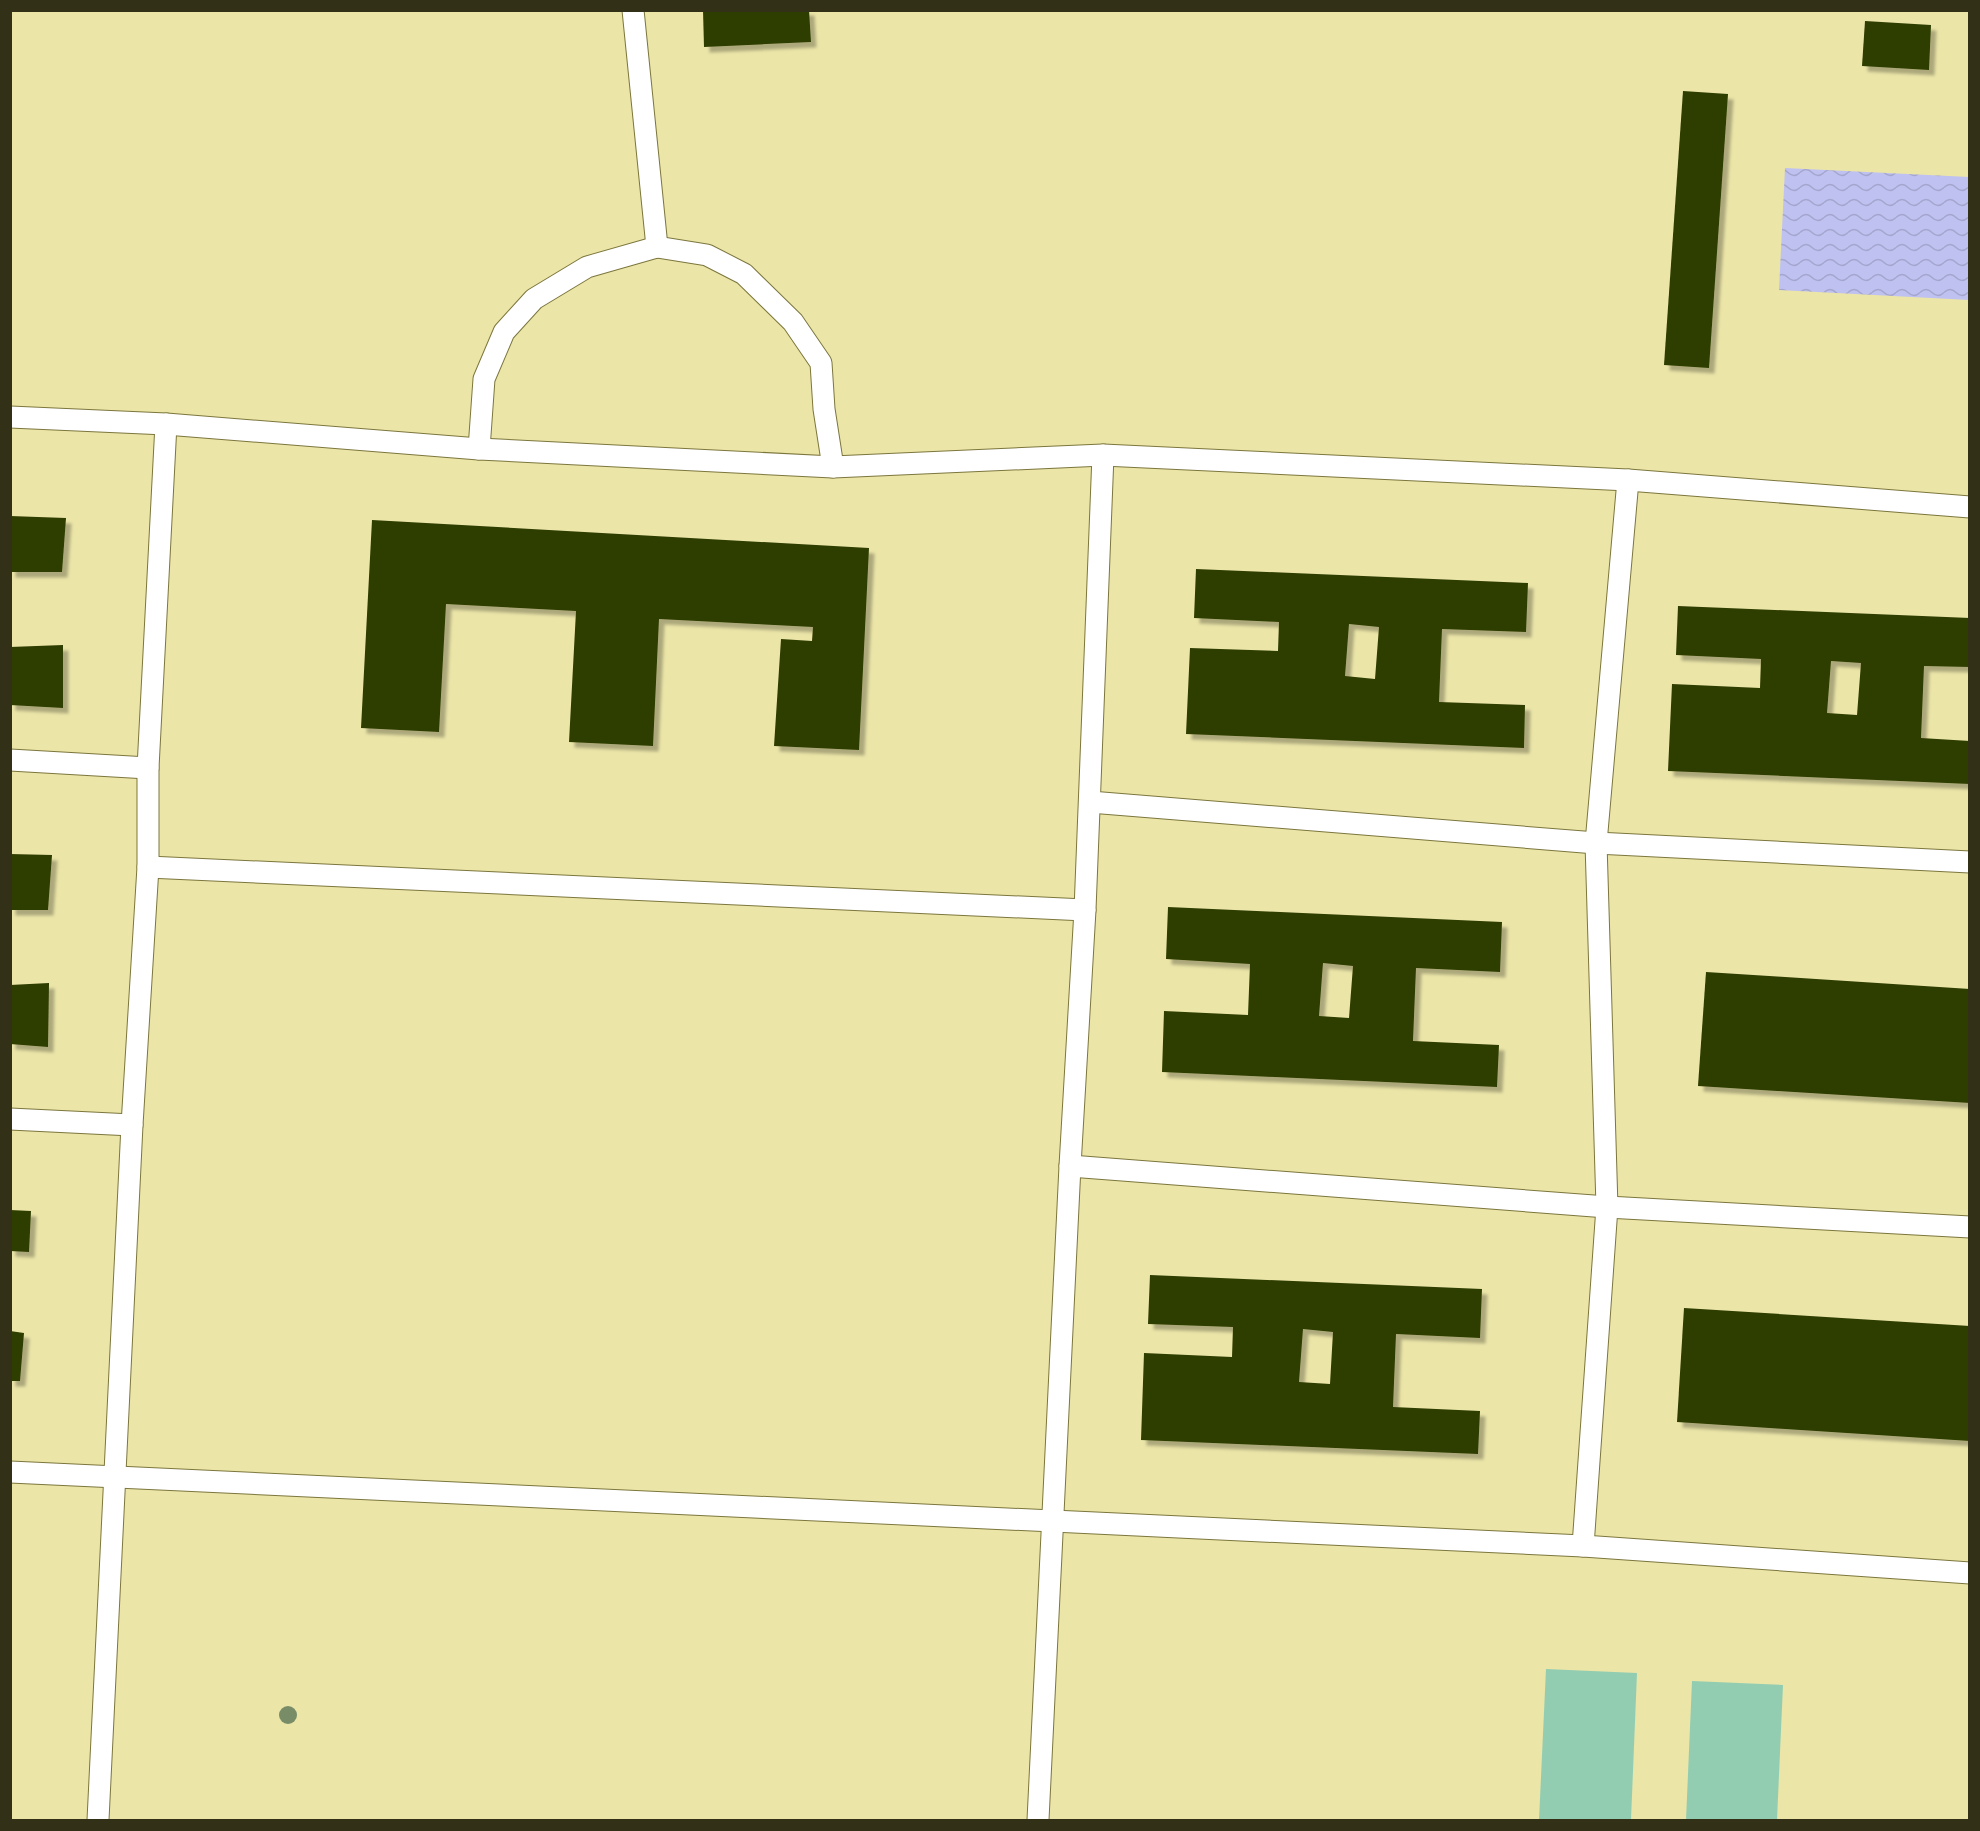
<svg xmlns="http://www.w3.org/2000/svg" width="1980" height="1831" viewBox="0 0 1980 1831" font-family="Poppins,sans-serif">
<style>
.pitch{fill:#93cdb1}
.water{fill:url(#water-waves)}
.building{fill:#2f3d04;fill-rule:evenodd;filter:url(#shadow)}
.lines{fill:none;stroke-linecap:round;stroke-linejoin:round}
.service-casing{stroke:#7c763d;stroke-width:23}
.service{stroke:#fff;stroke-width:21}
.tree{fill:#788c67}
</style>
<defs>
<pattern id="water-waves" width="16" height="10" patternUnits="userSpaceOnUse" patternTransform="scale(1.5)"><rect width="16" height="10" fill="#bfc1f1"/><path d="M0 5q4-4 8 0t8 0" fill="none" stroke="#a5a6ce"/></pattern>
<filter id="shadow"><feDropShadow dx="5.5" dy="5.5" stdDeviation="1.5" flood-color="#0004"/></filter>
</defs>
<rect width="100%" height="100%" fill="#ebe5a8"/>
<g class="pitch">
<path d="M1546,1669l91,4 -6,147h-92z"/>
<path d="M1692,1681l91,4 -6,135h-91z"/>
</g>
<path class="water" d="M1785,168l184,9v123l-190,-10z"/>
<g class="building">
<path d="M703,10h106l2,32 -107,5z"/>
<path d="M1865,21l66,4 -2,45 -67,-4z"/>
<path d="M1683,91l45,3 -19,274 -45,-3z"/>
<path d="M10,516l56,2 -4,54h-52z"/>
<path d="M372,520l497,28 -10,202 -85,-4 7,-107 31,2 1,-14 -154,-8 -6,127 -84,-4 7,-131 -130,-7 -7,128 -78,-4z"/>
<path d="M1196,569l332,14 -2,49 -84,-3 -3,73 86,3 -1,43 -338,-14 4,-86 88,3 1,-29 -85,-4zM1349,624l30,3 -4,52 -30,-3z"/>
<path d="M1678,606l292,12v49l-46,-1 -3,72 49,3v43l-302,-13 4,-87 88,4 1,-29 -85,-4zM1831,661l30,2 -4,52 -30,-2z"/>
<path d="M63,645v63l-53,-3v-58z"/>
<path d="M10,854l42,1 -4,55h-38z"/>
<path d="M1168,907l334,15 -2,50 -84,-4 -3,73 86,4 -2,42 -335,-15 2,-61 84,4 2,-51 -84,-5zM1323,963l30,3 -4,52 -30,-2z"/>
<path d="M1706,972l264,17v114l-272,-17z"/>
<path d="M49,983l-1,64 -38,-3v-59z"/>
<path d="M10,1210l21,1 -2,41 -19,-1z"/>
<path d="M1150,1275l332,14 -2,49 -84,-4 -3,73 87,4 -2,43 -337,-14 3,-87 88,4 1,-30 -85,-3zM1303,1329l30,3 -3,52 -31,-2z"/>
<path d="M1684,1308l286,18v115l-293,-19z"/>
<path d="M10,1331l14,2 -4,48h-10z"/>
</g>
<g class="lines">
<g class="service-casing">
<g id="service">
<path d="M633,10l24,237"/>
<path d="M10,417l156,7 313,25 354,18 270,-12 525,25 342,27"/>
<path d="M479,449l5,-70 20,-47 30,-33 53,-32 70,-20 50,8 37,19 49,48 28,41 3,46 9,58"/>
<path d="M10,760l138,8"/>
<path d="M1090,802l506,41 374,19"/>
<path d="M148,867l937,43"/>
<path d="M10,1119l122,6"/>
<path d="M1070,1166l537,41 363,20"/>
<path d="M10,1472l1573,74 387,27"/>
<path d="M1583,1546l24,-339 -11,-364 32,-363"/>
<path d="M98,1820l34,-695 16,-258v-99l18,-344"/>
<path d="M1038,1820l32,-654 15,-256 18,-455"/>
</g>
</g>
<use href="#service" class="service"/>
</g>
<circle class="tree" cx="288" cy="1715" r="9"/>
<rect width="1980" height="1831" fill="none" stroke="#333018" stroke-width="24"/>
</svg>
